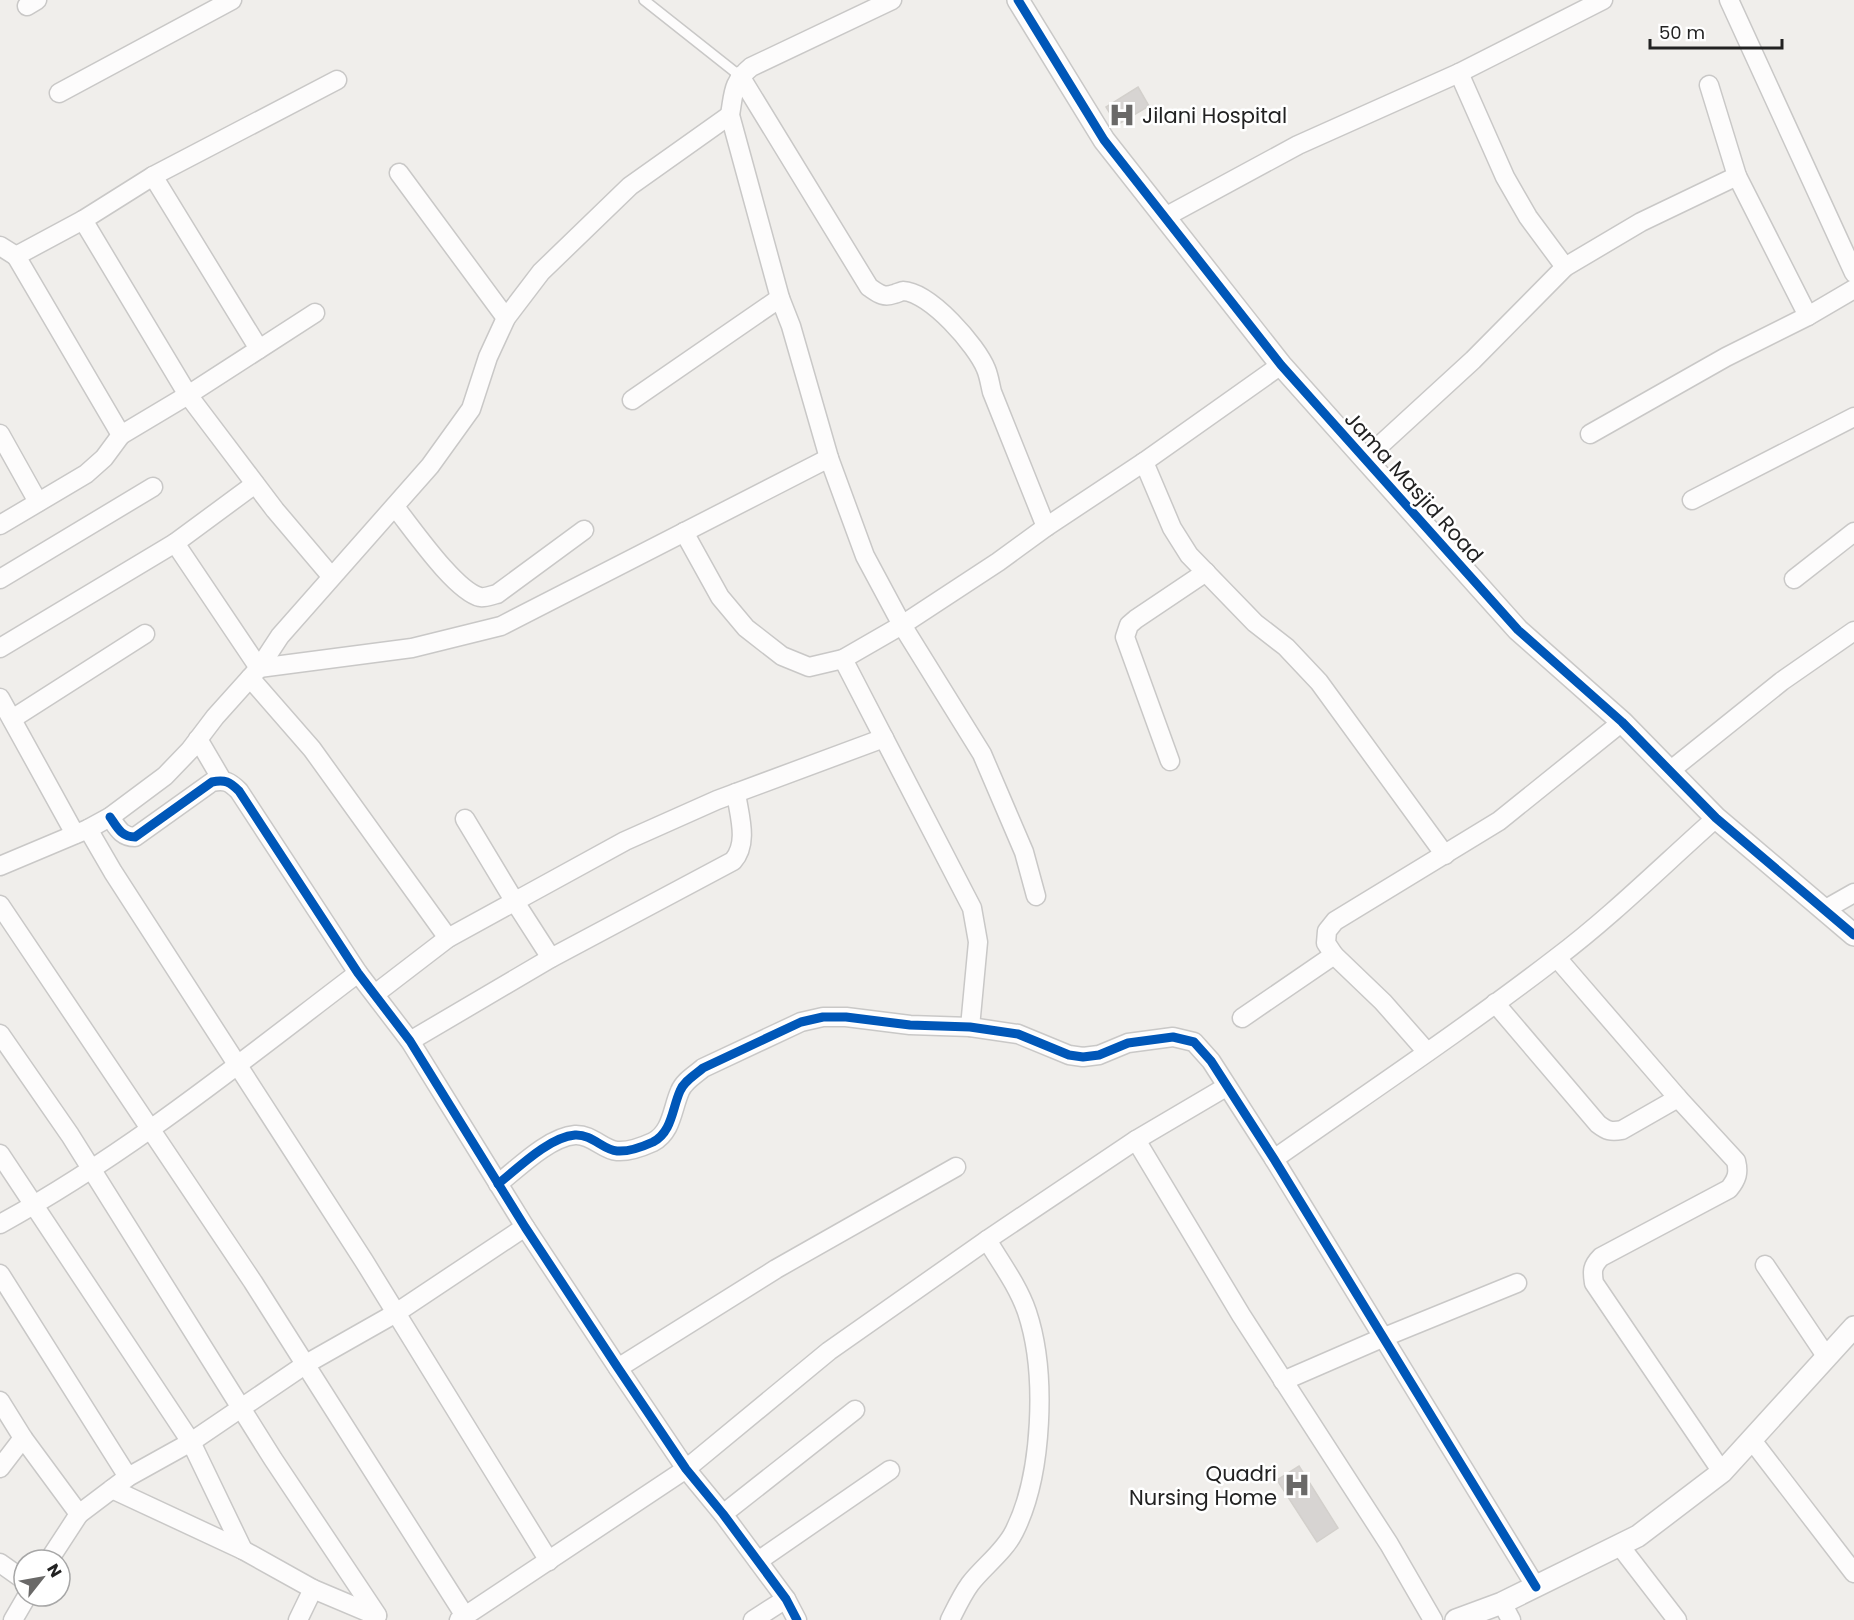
<svg xmlns="http://www.w3.org/2000/svg" width="1854" height="1620" viewBox="0 0 1854 1620" font-family="Poppins,sans-serif">
<style>
.building{fill:#d7d4d2;stroke:#d3d0cc;stroke-width:1.5}
.lines{fill:none;stroke-linecap:round;stroke-linejoin:round}
.service-casing{stroke:#c9c8c7;stroke-width:12}
.minor-casing{stroke:#c9c8c7;stroke-width:21}
.tertiary-casing{stroke:#c9c8c7;stroke-width:24}
.service{stroke:#fdfcfc;stroke-width:9}
.minor{stroke:#fdfcfc;stroke-width:18}
.tertiary{stroke:#fdfcfc;stroke-width:21}
.cycleway-casing{stroke:#fff;stroke-width:13}
.cycleway{stroke:#0057b8;stroke-width:9}
.labels{text-anchor:middle;dominant-baseline:central;stroke-width:5;stroke-linejoin:round;paint-order:stroke}
.poi-label{font-size:21px;fill:#222;stroke:#fff;text-anchor:start}
.street-label{font-size:21px;fill:#222;stroke:#fff}
</style>
<rect width="100%" height="100%" fill="#f0eeeb"/>
<g class="building">
<path d="M1138,87l11,19 -32,19 -11,-18z"/>
<path d="M1299,1466l39,62 -21,14 -40,-62z"/>
</g>
<g class="lines">
<g class="service-casing">
<path id="service" d="M644,0l96,76"/>
</g>
<g class="minor-casing">
<g id="minor">
<path d="M892,0l-141,67c-19,16 -17,25 -21,48l50,183 11,28 38,132 36,98 37,69 80,129 42,98 12,44"/>
<path d="M1729,0l125,273"/>
<path d="M27,6l10,-6"/>
<path d="M1459,73l46,104 23,40 37,50"/>
<path d="M740,76l129,211c9,6 14,11 25,7 1,0 8,-3 9,-3 27,1 74,55 83,78 3,7 4,15 6,23l54,135"/>
<path d="M1709,85l28,91 71,140"/>
<path d="M59,93l173,-93"/>
<path d="M399,173l107,145"/>
<path d="M153,176l106,173"/>
<path d="M1165,217l133,-72 161,-72 144,-73"/>
<path d="M83,220l105,175 87,115 56,66"/>
<path d="M0,246l16,10 67,-36 70,-44 184,-96"/>
<path d="M16,256l105,179 67,-40 127,-82"/>
<path d="M632,400l148,-102"/>
<path d="M0,434l38,68"/>
<path d="M1590,434l136,-77 82,-41 46,-27"/>
<path d="M1365,459l108,-99 92,-93 76,-45 96,-46"/>
<path d="M1144,462l28,66 17,27 66,68 31,24 33,35 126,173"/>
<path d="M1692,500l162,-83"/>
<path d="M395,507c17,21 60,84 85,90 5,1 12,-2 17,-3l87,-64"/>
<path d="M0,525l86,-51 18,-16 17,-23"/>
<path d="M684,532l36,65 26,31 36,28 27,11 34,-8 59,-34 96,-63 48,-35 98,-65 137,-97"/>
<path d="M175,543l84,125 153,-20 89,-22 328,-168"/>
<path d="M0,579l153,-92"/>
<path d="M1794,579l60,-47"/>
<path d="M0,648l175,-105 80,-59"/>
<path d="M843,659l129,249 6,34 -8,85"/>
<path d="M250,678l62,71 136,189"/>
<path d="M0,698l75,136"/>
<path d="M12,719l133,-85"/>
<path d="M198,739l24,41"/>
<path d="M1170,761l-45,-124 4,-12 7,-6 70,-47"/>
<path d="M1671,770l111,-89 72,-50"/>
<path d="M110,817c7,10 11,20 25,20l77,-55c13,-3 18,0 27,9l119,182 52,68 115,186 93,141 68,101 37,45 63,85 11,21"/>
<path d="M465,819l50,83 36,56"/>
<path d="M88,829l25,43 251,389 185,300"/>
<path d="M0,866l88,-37 22,-12 55,-41 25,-26 25,-33 44,-49 21,-32 150,-170 41,-57 17,-52 18,-39 35,-46 89,-86 100,-71"/>
<path d="M0,905l253,377 212,334"/>
<path d="M1824,910l30,-17"/>
<path d="M1334,955l-8,-12 1,-12 8,-10 164,-100 123,-99"/>
<path d="M1557,958l121,140 58,63c3,12 1,18 -7,28l-128,68c-9,9 -9,14 -7,26l128,189"/>
<path d="M375,994l73,-56 177,-97 92,-41 167,-62"/>
<path d="M1495,1003l103,121c9,7 13,8 24,6l56,-32"/>
<path d="M1242,1018l92,-63 49,47 44,50"/>
<path d="M0,1034l70,101 203,324 104,156"/>
<path d="M410,1041l141,-83 182,-97c16,-18 6,-46 3,-68"/>
<path d="M1136,1140l105,175 148,229 44,76"/>
<path d="M0,1154l191,288 52,108"/>
<path d="M1274,1159c94,-66 190,-130 281,-200 57,-43 108,-94 161,-141"/>
<path d="M498,1184c20,-16 51,-47 77,-49 17,-1 28,15 42,16 12,1 25,-4 36,-9 19,-10 19,-33 27,-51 4,-10 15,-16 23,-23l98,-46 22,-5h23l64,8 60,2 48,7 51,21 14,2 16,-2 29,-12 45,-6 21,5 17,19 63,98 262,428"/>
<path d="M0,1224c128,-70 242,-163 358,-251"/>
<path d="M1765,1265l61,91"/>
<path d="M0,1274l128,203"/>
<path d="M618,1368l158,-99 180,-102"/>
<path d="M1283,1381l99,-43 135,-55"/>
<path d="M0,1401l23,37 56,76 49,-37 63,-35 115,-78 90,-51 129,-86"/>
<path d="M1751,1439l103,134"/>
<path d="M0,1468l23,-30"/>
<path d="M112,1489l131,61 70,39 64,27"/>
<path d="M723,1514l132,-104"/>
<path d="M1620,1546l57,74"/>
<path d="M49,1560l30,-46"/>
<path d="M758,1561l132,-91"/>
<path d="M0,1563l24,17"/>
<path d="M1502,1603l9,17"/>
<path d="M13,1620l14,-24"/>
<path d="M298,1620l15,-31"/>
<path d="M459,1620l227,-151 143,-118 158,-111 149,-100 90,-53"/>
<path d="M753,1620l33,-21"/>
<path d="M950,1620c6,-12 12,-25 20,-36 14,-18 34,-32 44,-52 29,-57 33,-160 13,-220 -9,-26 -26,-49 -40,-72"/>
</g>
</g>
<g class="tertiary-casing">
<g id="tertiary">
<path d="M1018,0l86,140 177,225 84,94 153,171 104,92 94,96 138,117"/>
<path d="M1456,1620l46,-17 136,-67 84,-64 132,-145"/>
</g>
</g>
<use href="#service" class="service"/>
<use href="#minor" class="minor"/>
<use href="#tertiary" class="tertiary"/>
<g class="cycleway-casing">
<g id="cycleway">
<path d="M1018,0l86,140 177,225 84,94 153,171 104,92 94,96 138,117"/>
<path d="M110,817c7,10 11,20 25,20l77,-55c13,-3 18,0 27,9l119,182 52,68 115,186 93,141 68,101 37,45 63,85 11,21"/>
<path d="M498,1184c20,-16 51,-47 77,-49 17,-1 28,15 42,16 12,1 25,-4 36,-9 19,-10 19,-33 27,-51 4,-10 15,-16 23,-23l98,-46 22,-5h23l64,8 60,2 48,7 51,21 14,2 16,-2 29,-12 45,-6 21,5 17,19 63,98 262,428"/>
</g>
</g>
<use href="#cycleway" class="cycleway"/>
</g>
<defs>
<g id="hospital-bare" transform="scale(2.07)"><path d="M-5-5h3v3.5h4V-5h3V5h-3V1.5h-4V5h-3Z" fill="#6a6968" stroke="#fff" stroke-width="2.5" paint-order="stroke"/></g>
</defs>
<g fill-rule="evenodd">
<use href="#hospital-bare" x="1122" y="115"/>
<use href="#hospital-bare" x="1297" y="1485"/>
</g>
<g class="labels">
<g class="poi-label">
<text x="1142" y="115">Jilani Hospital</text>
<text x="1277" y="1473" text-anchor="end">Quadri<tspan x="1277" dy="24">Nursing Home</tspan></text>
</g>
<g class="street-label">
<text transform="translate(1414 487) rotate(48)">Jama Masjid Road</text>
</g>
</g>
<g transform="translate(42 1578) rotate(59)"><circle r="28" fill="#ffffff" stroke="#a7a7a7" stroke-width="1.5"/>
<path d="M0-4.5L10 22L0 15L-10 22Z" fill="#6a6968"/>
<text y="-9" font-size="16" font-weight="bold" text-anchor="middle" fill="#222222">N</text>
</g>
<path d="M1650 39v9h132v-9" fill="none" stroke="#222222" stroke-width="3"/>
<text x="1659" y="39" font-size="18" fill="#222222" stroke="#ffffff" stroke-width="4.5" paint-order="stroke">50 m</text>
</svg>
